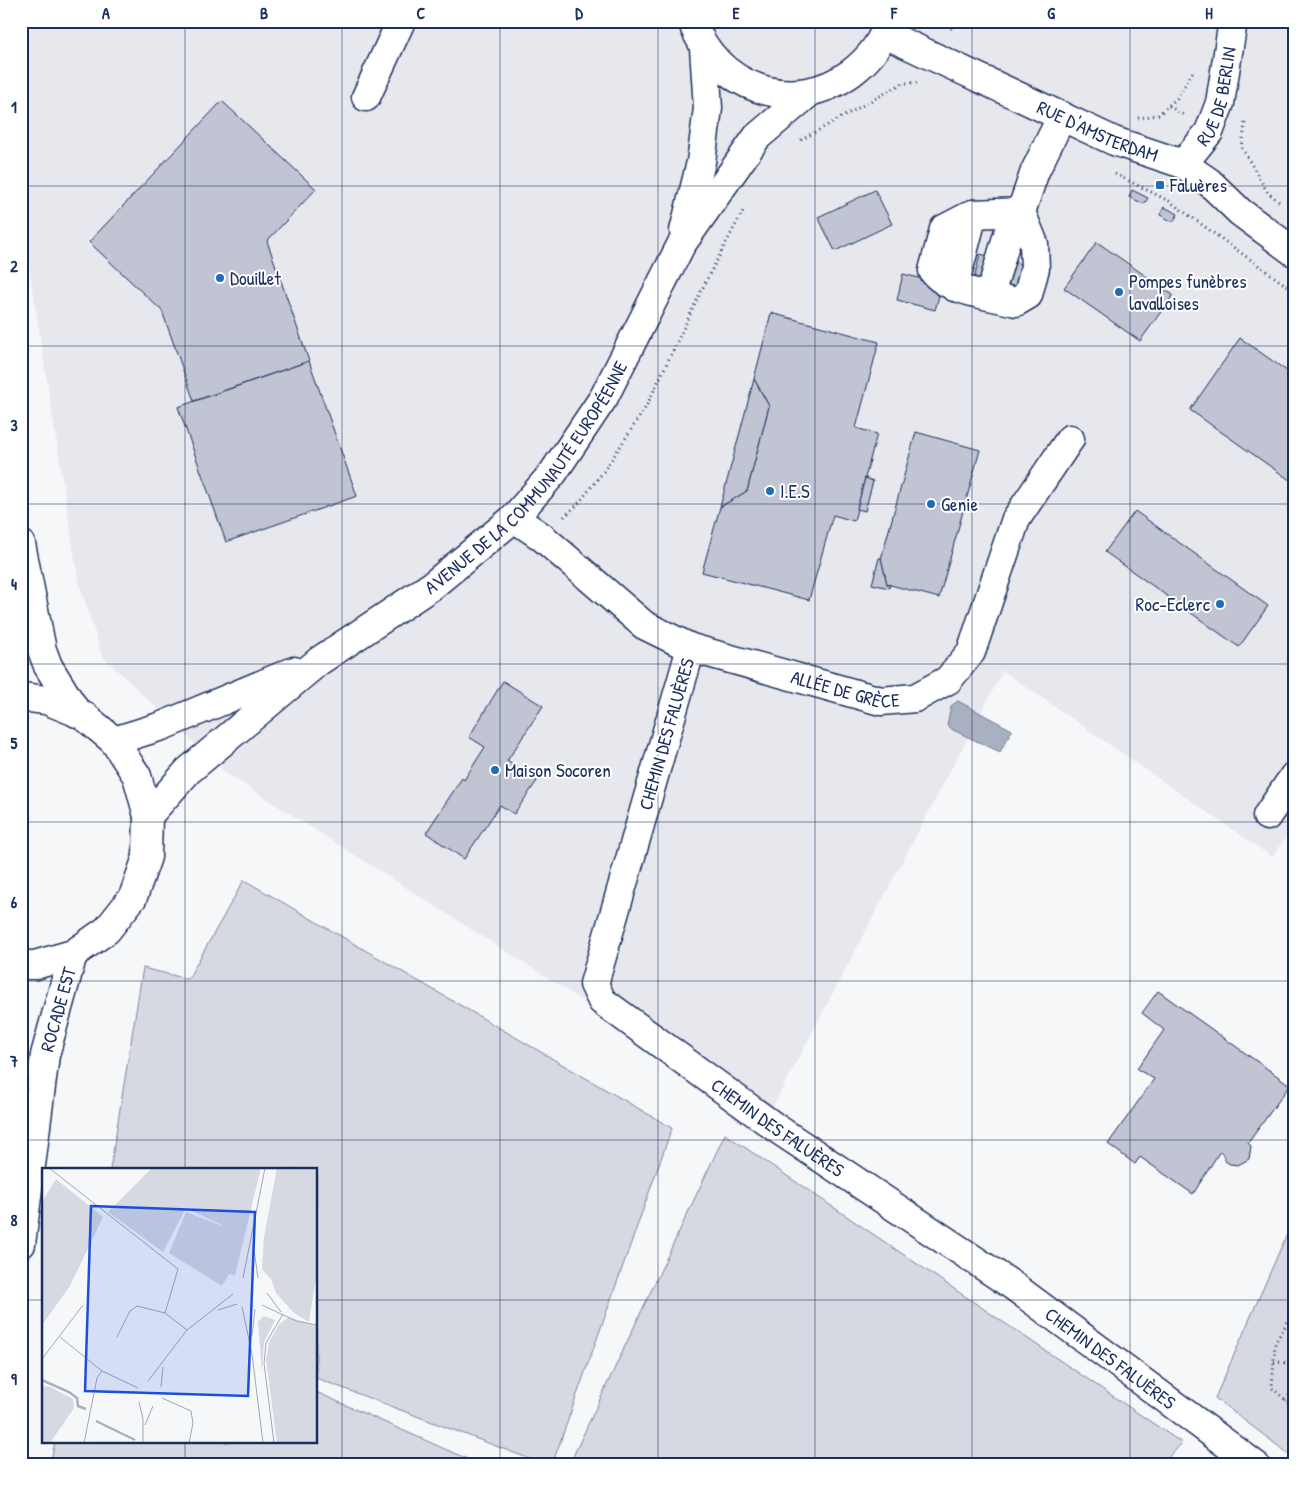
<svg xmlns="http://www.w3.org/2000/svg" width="1315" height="1486" viewBox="0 0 1315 1486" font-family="'Patrick Hand',sans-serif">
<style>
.built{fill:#e6e8ee}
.green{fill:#d6d9e2;stroke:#7884a0}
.water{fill:#a9b0c1;stroke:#707c99}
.building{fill:#c0c4d3;stroke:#1b2f5e}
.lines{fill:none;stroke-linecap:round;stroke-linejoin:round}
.minor-casing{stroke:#1b2f5e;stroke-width:31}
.major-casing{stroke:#1b2f5e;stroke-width:31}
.path{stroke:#1b2f5e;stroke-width:3;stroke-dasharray:1 4;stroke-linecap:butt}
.minor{stroke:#fff;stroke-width:28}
.major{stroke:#fff;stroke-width:28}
.grid{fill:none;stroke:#1b2f5e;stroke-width:1;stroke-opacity:0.55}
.poi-dot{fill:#1f6fb2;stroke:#fff;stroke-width:2}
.labels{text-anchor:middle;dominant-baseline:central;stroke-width:4;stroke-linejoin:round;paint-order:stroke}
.street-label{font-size:19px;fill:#1b2f5e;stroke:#fff}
.poi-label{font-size:19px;fill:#1b2f5e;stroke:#fff;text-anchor:start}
.inset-river{fill:none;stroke:#a9b0c1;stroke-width:2.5}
.inset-road{fill:none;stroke:#9ea7bb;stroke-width:1}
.view{fill:#1d4ed8;fill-opacity:0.15;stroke:#1d4ed8;stroke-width:2.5}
.inset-edge{fill:none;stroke:#1b2f5e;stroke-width:2.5}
.neatline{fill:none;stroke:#1b2f5e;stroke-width:2}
.grid-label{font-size:16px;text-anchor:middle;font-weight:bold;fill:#1b2f5e}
</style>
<rect width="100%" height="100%" fill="#f6f7f9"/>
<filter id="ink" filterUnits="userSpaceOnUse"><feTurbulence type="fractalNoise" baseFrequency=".02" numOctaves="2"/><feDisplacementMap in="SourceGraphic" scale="10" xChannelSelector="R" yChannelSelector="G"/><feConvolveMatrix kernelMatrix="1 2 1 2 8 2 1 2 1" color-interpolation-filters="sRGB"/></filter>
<g filter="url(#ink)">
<path class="built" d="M21,21h1273v806l-22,30 -269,-186 -242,458 -199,-142 -336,-214 -124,-117 -24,-78 -57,-363z"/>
<g class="green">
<path d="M244,880l428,248 -120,337h-6l-230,-87v-208h-206l33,-202 45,11z"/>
<path d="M725,1134l457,309 -21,22h-592z"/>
<path d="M1294,1218v240l-79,-60z"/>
<path d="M316,1392l165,73h-431l5,-23h261z"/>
</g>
<path class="water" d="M958,701l54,29 -12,22 -47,-22 -6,-5 4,-19z"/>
<g class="building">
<path d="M222,101l94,88 -49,52 42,120 -115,40 -32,-90 -73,-69z"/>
<path d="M875,190l17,34 -57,27 -17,-34z"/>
<path d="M1132,190l16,8 -4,6 -15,-7z"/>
<path d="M1164,207l14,7 -5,8 -13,-7z"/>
<path d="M1097,242l76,53 -33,46 -76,-53z"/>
<path d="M980,254l41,10 -5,25 -42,-9z"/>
<path d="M903,274l16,4 20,18 -4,14 -38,-10z"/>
<path d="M771,313l108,29 -23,86 21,6 -12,44 -11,43 -21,-6 -24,85 -107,-28 18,-65 27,-16 22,-85 -15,-27z"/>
<path d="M1240,338l54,38v107l-104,-73z"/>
<path d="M309,361l48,135 -131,46 -48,-135z"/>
<path d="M754,379l15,27 -22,85 -27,16z"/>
<path d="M916,432l64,18 -41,148 -52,-14 -6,-25z"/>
<path d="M865,478l8,3 -8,30 -8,-2z"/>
<path d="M1135,511l133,95 -29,41 -134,-95z"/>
<path d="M879,558h2l6,26 3,1 -1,3 -17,-4z"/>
<path d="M503,681l40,25 -36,55 30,20 -23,33 -14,-9 -36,54 -38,-26 36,-55 2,2 21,-33 -16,-10z"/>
<path d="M1158,991l132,94 -42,58 3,3 -2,13 -11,6 -8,-1 -5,-3 -2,-7 -3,-3 -27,43 -53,-37 -5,7 -27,-20 46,-65 -17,-10 27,-39 -22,-17z"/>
</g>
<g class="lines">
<g class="minor-casing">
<g id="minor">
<path d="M692,21c24,67 100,95 159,52 17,-13 32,-31 37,-52"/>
<path id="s1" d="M885,34l229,107 69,23 26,18 31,30 54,40"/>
<path d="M366,97l35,-76"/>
<path id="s2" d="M1183,164l26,-32 11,-29 13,-82"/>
<path d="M973,214l-29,15 -11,42c14,20 60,25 83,31l12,-7 7,-27 -1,-24 -13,-32"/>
<path d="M684,231l17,-69 7,-54 -4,-60"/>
<path d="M954,287l19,-73 48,-2"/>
<path d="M990,295l18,-61 13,-22 14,-41 27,-55"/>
<path id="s3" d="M514,518l28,19 102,88 47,23 190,53 34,-3 33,-18 23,-28 45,-133 54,-80"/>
<path id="s4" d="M691,648l-97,336 8,17 177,129 233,155 243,180"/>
<path d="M114,741l48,-15 132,-55"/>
<path id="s5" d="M148,816l40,-45 131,-110 114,-76 81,-67 39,-45 51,-76 77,-152 76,-108 53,-45"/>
<path d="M1267,816l27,-40"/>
</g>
</g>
<g class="major-casing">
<g id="major">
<path d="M21,544l21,106 6,16 29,47"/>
<path d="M21,697l25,3 37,15 31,26 23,35 11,40 -1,41 -14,40 -26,33 -34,24 -38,11h-14"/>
<path id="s6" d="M21,1244l24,-189 28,-101"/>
</g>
</g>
<g class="path">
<path d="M944,21l10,10"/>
<path d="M1169,106l16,10"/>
<path d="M1138,118l20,-3 19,-17 17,-28"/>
<path d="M1245,123l-3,25 26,45 13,10"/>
<path d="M801,140l102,-57h14"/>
<path d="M1115,174l54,27 125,90"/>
<path d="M564,517l14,-13 26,-33 42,-64 61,-128 36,-68"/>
<path d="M1294,1298l-5,22 -14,23 -3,45 22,19"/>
<path d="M1274,1362l20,1"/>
<path d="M1285,1400l9,-10"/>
</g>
<use href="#minor" class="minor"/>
<use href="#major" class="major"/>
</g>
</g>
<path class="grid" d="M185,21v1149M342,21v1444M500,21v1444M658,21v1444M815,21v1444M972,21v1444M1130,21v1444M21,186h1273M21,346h1273M21,504h1273M21,664h1273M21,822h1273M21,981h1273M21,1140h1273M21,1300h23M316,1300h978M185,1442v23"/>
<g class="poi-dot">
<rect x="1155" y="180" width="10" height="10" rx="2.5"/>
<circle cx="220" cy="278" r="5"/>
<circle cx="1119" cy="292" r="5"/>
<circle cx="770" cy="491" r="5"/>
<circle cx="931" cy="504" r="5"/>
<circle cx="1220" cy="604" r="5"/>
<circle cx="495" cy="770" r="5"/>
</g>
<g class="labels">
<g class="street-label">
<text stroke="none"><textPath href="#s2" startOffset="78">RUE DE BERLIN</textPath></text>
<text stroke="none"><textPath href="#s1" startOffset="234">RUE D'AMSTERDAM</textPath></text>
<text stroke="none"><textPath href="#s5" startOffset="512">AVENUE DE LA COMMUNAUTÉ EUROPÉENNE</textPath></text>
<text stroke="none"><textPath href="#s3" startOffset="381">ALLÉE DE GRÈCE</textPath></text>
<text transform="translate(666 734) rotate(-74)">CHEMIN DES FALUÈRES</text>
<text stroke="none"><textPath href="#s6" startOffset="238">ROCADE EST</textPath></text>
<text stroke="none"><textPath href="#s4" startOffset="585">CHEMIN DES FALUÈRES</textPath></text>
<text stroke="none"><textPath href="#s4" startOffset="990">CHEMIN DES FALUÈRES</textPath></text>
</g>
<g class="poi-label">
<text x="1170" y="185">Faluères</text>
<text x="230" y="278">Douillet</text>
<text x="1129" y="281">Pompes funèbres<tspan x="1129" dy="22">lavalloises</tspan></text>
<text x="780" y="491">I.E.S</text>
<text x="941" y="504">Genie</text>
<text x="1210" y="604" text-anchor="end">Roc-Eclerc</text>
<text x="505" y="770">Maison Socoren</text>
</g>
</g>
<g transform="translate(42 1168)">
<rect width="275" height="275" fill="#f6f7f9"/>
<path d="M110,0h109l-26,107 -6,-1 -7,12 -53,-33 17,-41 44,17 -44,-21 -23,44 -55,-40zM235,0h40v104l-8,50 -15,-9 -18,-20 -5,-14 -9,-10 2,-32zM14,11l47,38 -33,69 -28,39v-123zM222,148l11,4 -11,22 -2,31 -4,-51zM247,149l28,9v117h-40l-11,-84 3,-17 10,-18zM6,218l25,13 1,9 -24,35h-8v-56z" fill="#d6d9e2"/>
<path class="inset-river" d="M0,212l27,12 8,6 1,8 8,3M54,253l39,19"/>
<path class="inset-road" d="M7,0l129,101 -13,44M212,82l4,28M201,110l22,-110M225,125l14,19M220,137l34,16 21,4M200,139l10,47 11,89M176,142l19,-6M210,168l3,-27M18,169l42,34 36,17M75,169l13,-26 7,-5 28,7 22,17M0,191l41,-54M106,213l39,-51 46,-36M119,219l2,-20M120,230l29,13 2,12 -4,20M97,234l4,17v24M103,257l8,-19M42,275l13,-65 5,-7M232,275l-10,-80 2,-20 17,-29"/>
<path class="view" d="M49,38l164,6 -7,184 -163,-5z"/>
<rect width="275" height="275" class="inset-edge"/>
</g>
<rect width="1315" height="1486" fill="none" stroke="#fff" stroke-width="55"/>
<rect x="28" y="28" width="1260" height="1430" class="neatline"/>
<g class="grid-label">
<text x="106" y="19">A</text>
<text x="264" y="19">B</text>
<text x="421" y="19">C</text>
<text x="579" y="19">D</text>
<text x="736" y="19">E</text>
<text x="894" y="19">F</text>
<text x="1051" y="19">G</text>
<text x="1209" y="19">H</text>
<text x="14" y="113">1</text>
<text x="14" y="272">2</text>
<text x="14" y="431">3</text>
<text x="14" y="590">4</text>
<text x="14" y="749">5</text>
<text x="14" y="908">6</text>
<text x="14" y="1067">7</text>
<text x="14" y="1226">8</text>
<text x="14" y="1385">9</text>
</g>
</svg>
